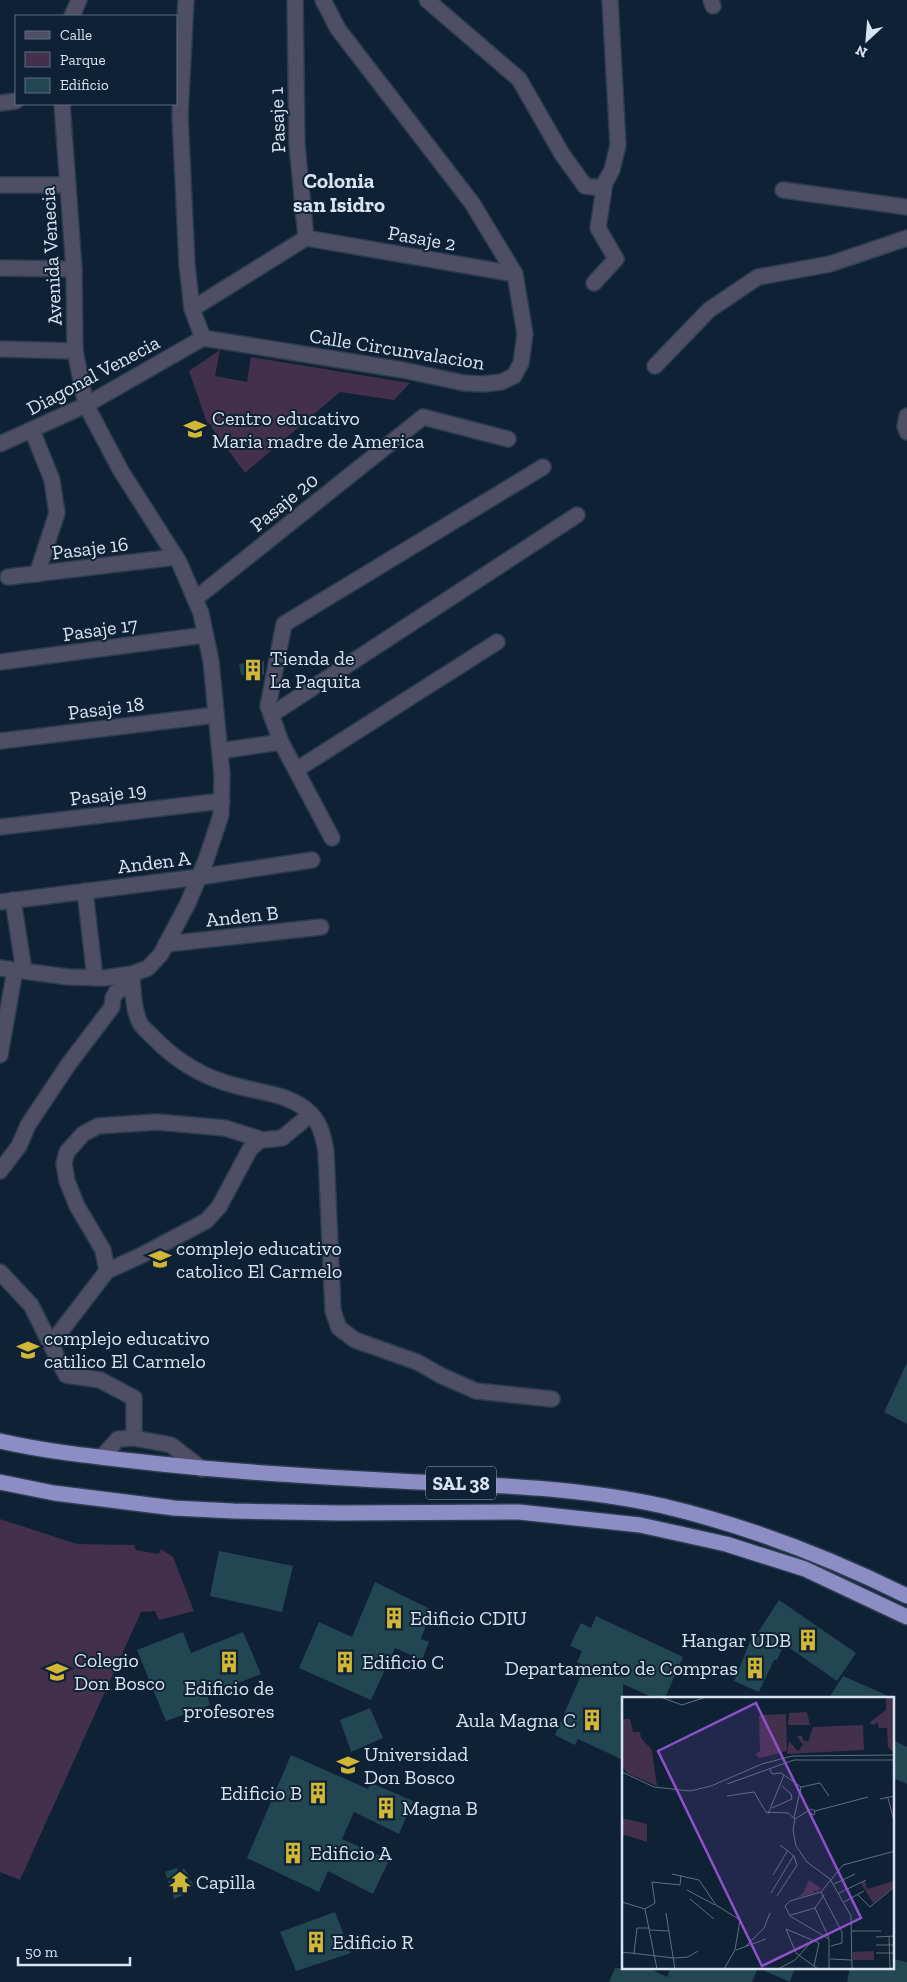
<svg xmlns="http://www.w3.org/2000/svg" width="907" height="1982" viewBox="0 0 907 1982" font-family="'Zilla Slab',serif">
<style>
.green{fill:#43304c}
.building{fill:#234752}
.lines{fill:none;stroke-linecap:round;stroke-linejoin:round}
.minor-casing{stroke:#2b3c4f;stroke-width:18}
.highway-casing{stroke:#2b3c4f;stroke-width:18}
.minor{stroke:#4e4e65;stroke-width:15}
.highway{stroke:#8c8dc5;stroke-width:15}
.labels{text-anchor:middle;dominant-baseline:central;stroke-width:4;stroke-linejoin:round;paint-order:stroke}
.shield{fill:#0f2135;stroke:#9caab9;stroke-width:1}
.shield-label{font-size:19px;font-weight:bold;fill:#d8e4f2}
.street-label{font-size:20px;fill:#d8e4f2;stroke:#0f2135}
.poi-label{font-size:20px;fill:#d8e4f2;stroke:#0f2135;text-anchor:start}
.neighbourhood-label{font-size:21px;font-weight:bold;fill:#d8e4f2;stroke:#0f2135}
.inset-road{fill:none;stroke:#5f6f81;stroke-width:1}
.view{fill:#8e51c9;fill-opacity:0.15;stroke:#8e51c9;stroke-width:2.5}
.inset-edge{fill:none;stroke:#d8e4f2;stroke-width:2.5}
</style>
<rect width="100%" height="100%" fill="#0f2135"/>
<g class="green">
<path d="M220,350l-5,26 32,6 4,-25 159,26 -16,17 -54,-8 -95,81 -39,-53 -17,-49z"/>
<path d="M0,1519l77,25 57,1 2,5 23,4 2,-5 12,8 21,54 -35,9 -4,-9 -14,1 -121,268 -20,-8z"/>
</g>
<g class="building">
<path d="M264,661v14h-23l-2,-11z"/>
<path d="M907,1363v61l-23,-12z"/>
<path d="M219,1551l74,15 -11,46 -72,-16z"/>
<path d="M375,1582l57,28 -11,29 8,3 -7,18 -27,-12 -24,52 -72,-32 20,-46 33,15z"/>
<path d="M779,1600l77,53 -19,28 -53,-37 -7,16h-3l-15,32 -25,-11 20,-49 3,2z"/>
<path d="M596,1616l87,41 -18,41h-11l-31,-14v76l-45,-21 -3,6 -20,-10 30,-69 -8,-4 5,-11 -12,-5 11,-23 10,5z"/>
<path d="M183,1632l8,21 52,-21 18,42 -54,21 3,10 -44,16 -29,-71z"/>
<path d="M843,1676l50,22h-64z"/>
<path d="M370,1708l13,30 -32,14 -11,-32z"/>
<path d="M893,1740l14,7v37l-14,-6z"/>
<path d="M291,1755l77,34 3,-6 42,18 -14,33 -45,-22 -12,27 47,21 -16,34 -45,-23 -9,21 -72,-34z"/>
<path d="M177,1868l1,3 6,-2 7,9 2,7 -8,5 2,3 -13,6 -9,-27z"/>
<path d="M335,1912l16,41 -55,18 -16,-39z"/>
<path d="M893,1959l14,3v20h-60l3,-14h43z"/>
<path d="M615,1968h33l19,9 4,-9h87l-6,14h-143z"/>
<path d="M758,1968h37l-5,14z"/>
</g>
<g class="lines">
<g class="minor-casing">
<g id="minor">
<path d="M186,0l-6,115 7,150 5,44 11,29"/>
<path d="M295,0l2,145 9,93"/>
<path d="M427,0l92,79 43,75 23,32 17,2 10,-18 6,-25 -8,-145"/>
<path d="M711,0l2,6"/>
<path d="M72,16l7,-16"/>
<path d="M0,103l16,-2"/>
<path d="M0,185h68"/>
<path d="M783,190l124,17"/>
<path d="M0,268l74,1"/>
<path d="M594,283l22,-24 -18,-31 7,-46"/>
<path d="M192,309l114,-71 209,36"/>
<path d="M203,338l200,32 61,13 19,1 18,-2 13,-6 7,-13 4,-29 -10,-60 -43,-71 -134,-174 -15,-29"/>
<path d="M0,349l75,2"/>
<path d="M655,366l54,-56 49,-33 72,-13 77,-26"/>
<path d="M907,416l-2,10 2,6"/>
<path d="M32,430l20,50 5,33 -20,61"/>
<path d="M0,444l86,-39 117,-67"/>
<path d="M8,577l168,-20"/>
<path d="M195,599l228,-182 85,22"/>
<path d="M0,662l205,-27"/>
<path d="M271,715l306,-200"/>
<path d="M0,741l216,-26"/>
<path d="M220,751l61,-9"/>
<path d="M296,770l201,-128"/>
<path d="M0,827l222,-26"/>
<path d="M332,838l-51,-96 -13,-36 16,-82 259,-157"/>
<path d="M85,891l10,87"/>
<path d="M13,900l11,71"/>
<path d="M0,902l199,-25 113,-17"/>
<path d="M166,944l155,-17"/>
<path d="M0,968l68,9 36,1 28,-4 16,-6 13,-14 27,-51 18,-43 15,-45 1,-40 -11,-114 -10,-48 -22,-51 -58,-91 -35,-66 -11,-54 -1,-82 -12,-165"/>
<path d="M132,974c1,15 1,36 8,49 3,5 9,10 13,14 23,24 51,41 84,49 25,7 55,8 74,28 10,10 13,25 15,38l7,159 6,17 16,12 62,22 25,14 34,15 76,8"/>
<path d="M0,1055l15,-85"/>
<path d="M0,1171l19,-25 9,-21 40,-60 44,-58 1,-9 4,-7 15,-5"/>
<path d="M107,1271l-4,-21 -26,-44 -10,-25 -3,-18 3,-11 16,-18 15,-8 59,-4 68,6 38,12"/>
<path d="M0,1272l31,33 35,70 34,5 34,18v40"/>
<path d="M51,1344l56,-73 35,-16 64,-34 13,-14 31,-58 8,-7 5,-2 19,-2 29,-24"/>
<path d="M102,1457l16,-18 16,-1 37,7 31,24"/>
</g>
</g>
<g class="highway-casing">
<g id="highway">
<path d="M0,1441c44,10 89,15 134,20 94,11 188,16 283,21 82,3 165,6 246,24 85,20 165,51 244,90"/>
<path d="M0,1482l54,11 120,15 59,3 108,2 178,-1 121,13 86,19 79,25 102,48"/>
</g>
</g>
<use href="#minor" class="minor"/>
<use href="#highway" class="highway"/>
</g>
<defs>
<g id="school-bare" transform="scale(1.725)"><path d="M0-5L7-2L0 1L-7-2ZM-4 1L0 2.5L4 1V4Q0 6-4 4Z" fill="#d2b736" stroke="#0f2135" stroke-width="2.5" paint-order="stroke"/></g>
<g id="building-bare" transform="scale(1.725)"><path d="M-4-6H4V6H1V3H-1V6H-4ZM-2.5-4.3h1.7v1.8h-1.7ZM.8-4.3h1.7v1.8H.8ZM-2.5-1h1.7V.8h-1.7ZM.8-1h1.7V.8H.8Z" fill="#d2b736" stroke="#0f2135" stroke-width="2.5" paint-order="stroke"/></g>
<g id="university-bare" transform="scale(1.725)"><path d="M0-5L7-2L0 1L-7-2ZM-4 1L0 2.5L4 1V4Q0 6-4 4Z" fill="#d2b736" stroke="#0f2135" stroke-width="2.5" paint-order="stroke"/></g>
<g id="temple-bare" transform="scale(1.725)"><path d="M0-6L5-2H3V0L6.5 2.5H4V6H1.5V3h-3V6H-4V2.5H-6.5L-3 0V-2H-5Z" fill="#d2b736" stroke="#0f2135" stroke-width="2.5" paint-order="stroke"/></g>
</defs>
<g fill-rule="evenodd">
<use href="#school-bare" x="195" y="429"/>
<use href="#building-bare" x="253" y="670"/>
<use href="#school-bare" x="160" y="1259"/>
<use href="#school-bare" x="28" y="1350"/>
<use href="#building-bare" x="394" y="1618"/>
<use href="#building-bare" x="808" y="1640"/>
<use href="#building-bare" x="229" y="1662"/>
<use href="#building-bare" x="345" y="1662"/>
<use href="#building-bare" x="755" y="1668"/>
<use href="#school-bare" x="57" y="1672"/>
<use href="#building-bare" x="592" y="1720"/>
<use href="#university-bare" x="348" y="1765"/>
<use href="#building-bare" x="318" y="1793"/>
<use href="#building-bare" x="386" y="1808"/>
<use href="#building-bare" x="293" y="1853"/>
<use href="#temple-bare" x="180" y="1882"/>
<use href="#building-bare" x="316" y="1942"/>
</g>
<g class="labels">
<rect class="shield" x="426" y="1466.5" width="70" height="33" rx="4"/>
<g class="shield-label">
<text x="461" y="1483">SAL 38</text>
</g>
<g class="street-label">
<text transform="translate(277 120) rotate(-92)">Pasaje 1</text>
<text transform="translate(422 238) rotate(10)">Pasaje 2</text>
<text transform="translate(51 256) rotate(-93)">Avenida Venecia</text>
<text transform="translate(397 349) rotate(9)">Calle Circunvalacion</text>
<text transform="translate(93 375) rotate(-28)">Diagonal Venecia</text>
<text transform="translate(284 502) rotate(-39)">Pasaje 20</text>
<text transform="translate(90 548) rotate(-7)">Pasaje 16</text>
<text transform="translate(100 629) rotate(-8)">Pasaje 17</text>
<text transform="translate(106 708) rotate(-7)">Pasaje 18</text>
<text transform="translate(108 794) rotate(-7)">Pasaje 19</text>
<text transform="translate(154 862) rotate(-7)">Anden A</text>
<text transform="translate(242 916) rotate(-6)">Anden B</text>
</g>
<g class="poi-label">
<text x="212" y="418">Centro educativo<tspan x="212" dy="23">Maria madre de America</tspan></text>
<text x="270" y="658">Tienda de<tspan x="270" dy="23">La Paquita</tspan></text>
<text x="176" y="1248">complejo educativo<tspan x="176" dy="23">catolico El Carmelo</tspan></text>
<text x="44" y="1338">complejo educativo<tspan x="44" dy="23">catilico El Carmelo</tspan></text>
<text x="410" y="1618">Edificio CDIU</text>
<text x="791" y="1640" text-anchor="end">Hangar UDB</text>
<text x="74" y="1660">Colegio<tspan x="74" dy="23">Don Bosco</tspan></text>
<text x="362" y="1662">Edificio C</text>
<text x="738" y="1668" text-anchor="end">Departamento de Compras</text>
<text x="229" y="1688" text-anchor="middle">Edificio de<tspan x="229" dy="23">profesores</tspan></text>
<text x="576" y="1720" text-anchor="end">Aula Magna C</text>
<text x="364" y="1754">Universidad<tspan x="364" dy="23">Don Bosco</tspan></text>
<text x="302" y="1793" text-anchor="end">Edificio B</text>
<text x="402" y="1808">Magna B</text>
<text x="310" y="1853">Edificio A</text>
<text x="196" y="1882">Capilla</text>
<text x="332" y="1942">Edificio R</text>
</g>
<g class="neighbourhood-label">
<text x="339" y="180">Colonia<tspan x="339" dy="24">san Isidro</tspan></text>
</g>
</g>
<g transform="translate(622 1697)">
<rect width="272" height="272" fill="#0f2135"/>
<path d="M264,1h8v55l-6,-6 -1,-19h-8l-2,-6 -3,3 -5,-2 17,-13zM185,15l3,13h-22l1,-12zM164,17l1,37 -27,7 -5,-4 5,-3 -1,-36zM0,22h8l3,13h7l1,6 11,12 5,36 -30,-13 -5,-8zM241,28l1,25 -77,4 2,-13 9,10 5,-6 -6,-9h5l2,6 1,-2 3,2 5,-15zM0,121l25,6v18l-25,-8zM187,183l12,8 -3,4 -4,-2 1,3 -19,5 7,-5zM243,184l2,8 27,-8v5l-21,17 -12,-20zM252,254v9h-21v-8z" fill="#43304c"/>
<path class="inset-road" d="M41,1l19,7 21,-7M148,72l2,5 9,-1 20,14M0,75l32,15 36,4 21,-5 51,-22 30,-8 103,-1M105,87l67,-24h101M105,99l27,-4 12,20 22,1 7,6M266,101l6,23M258,102l15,-3M150,111l20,-9 -1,-5 -9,-8M193,114l53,-14M146,117l16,-39M172,121l7,-31 19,-4 9,13M173,122l-2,11 3,16 11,16 23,17 21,37 1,53M173,122l16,-10 4,2 -1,4 -4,-2M50,177l27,6 17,25 24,15 -5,30 -11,19M151,178l15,-25M212,187l21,-10M65,193l28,15M199,195l-31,9 -5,5 5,10 39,23v30M199,195l22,-27 52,-14M199,195l21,40v11l-11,3M149,196l23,-38M217,196l27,-13M236,198l12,12 25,-21M155,199l20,-31 -3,-9 -14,-11M68,202l24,20M0,205l23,7 12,60M222,205l20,-11M193,211l14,30M23,212l10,-6 -3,-21 28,3 1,-10M44,216l9,56M169,218l24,-7 9,-13M28,233l19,1M230,234h29M267,239l1,33M254,240l19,-1M254,248h19M124,249l18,-18 6,-15M114,253l30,-11M0,255l52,6 14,-1 10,-6M12,256l3,-25h13M254,256h19M208,262l22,1M192,269l5,-23 -33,-14 10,24 22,16M156,272l17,-9 18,-20"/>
<path class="view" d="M134,6l105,215 -99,48 -104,-215z"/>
<rect width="272" height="272" class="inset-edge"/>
</g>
<rect x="15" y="15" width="162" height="90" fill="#0f2135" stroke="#5f6f81"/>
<rect x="25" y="31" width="25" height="8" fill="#4e4e65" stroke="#5f6f81"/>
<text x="60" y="40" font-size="15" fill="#d8e4f2">Calle</text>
<rect x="25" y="52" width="25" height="15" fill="#43304c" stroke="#5f6f81"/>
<text x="60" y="65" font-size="15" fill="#d8e4f2">Parque</text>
<rect x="25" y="78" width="25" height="15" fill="#234752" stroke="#5f6f81"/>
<text x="60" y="90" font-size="15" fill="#d8e4f2">Edificio</text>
<g transform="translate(867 40) rotate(206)" stroke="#0f2135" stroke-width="4" paint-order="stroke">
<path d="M0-4L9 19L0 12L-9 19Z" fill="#d8e4f2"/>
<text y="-8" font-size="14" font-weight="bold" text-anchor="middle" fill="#d8e4f2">N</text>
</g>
<path d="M18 1957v8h112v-8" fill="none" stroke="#d8e4f2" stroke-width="2.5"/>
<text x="25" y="1957" font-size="15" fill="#d8e4f2" stroke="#0f2135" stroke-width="4" paint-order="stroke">50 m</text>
</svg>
